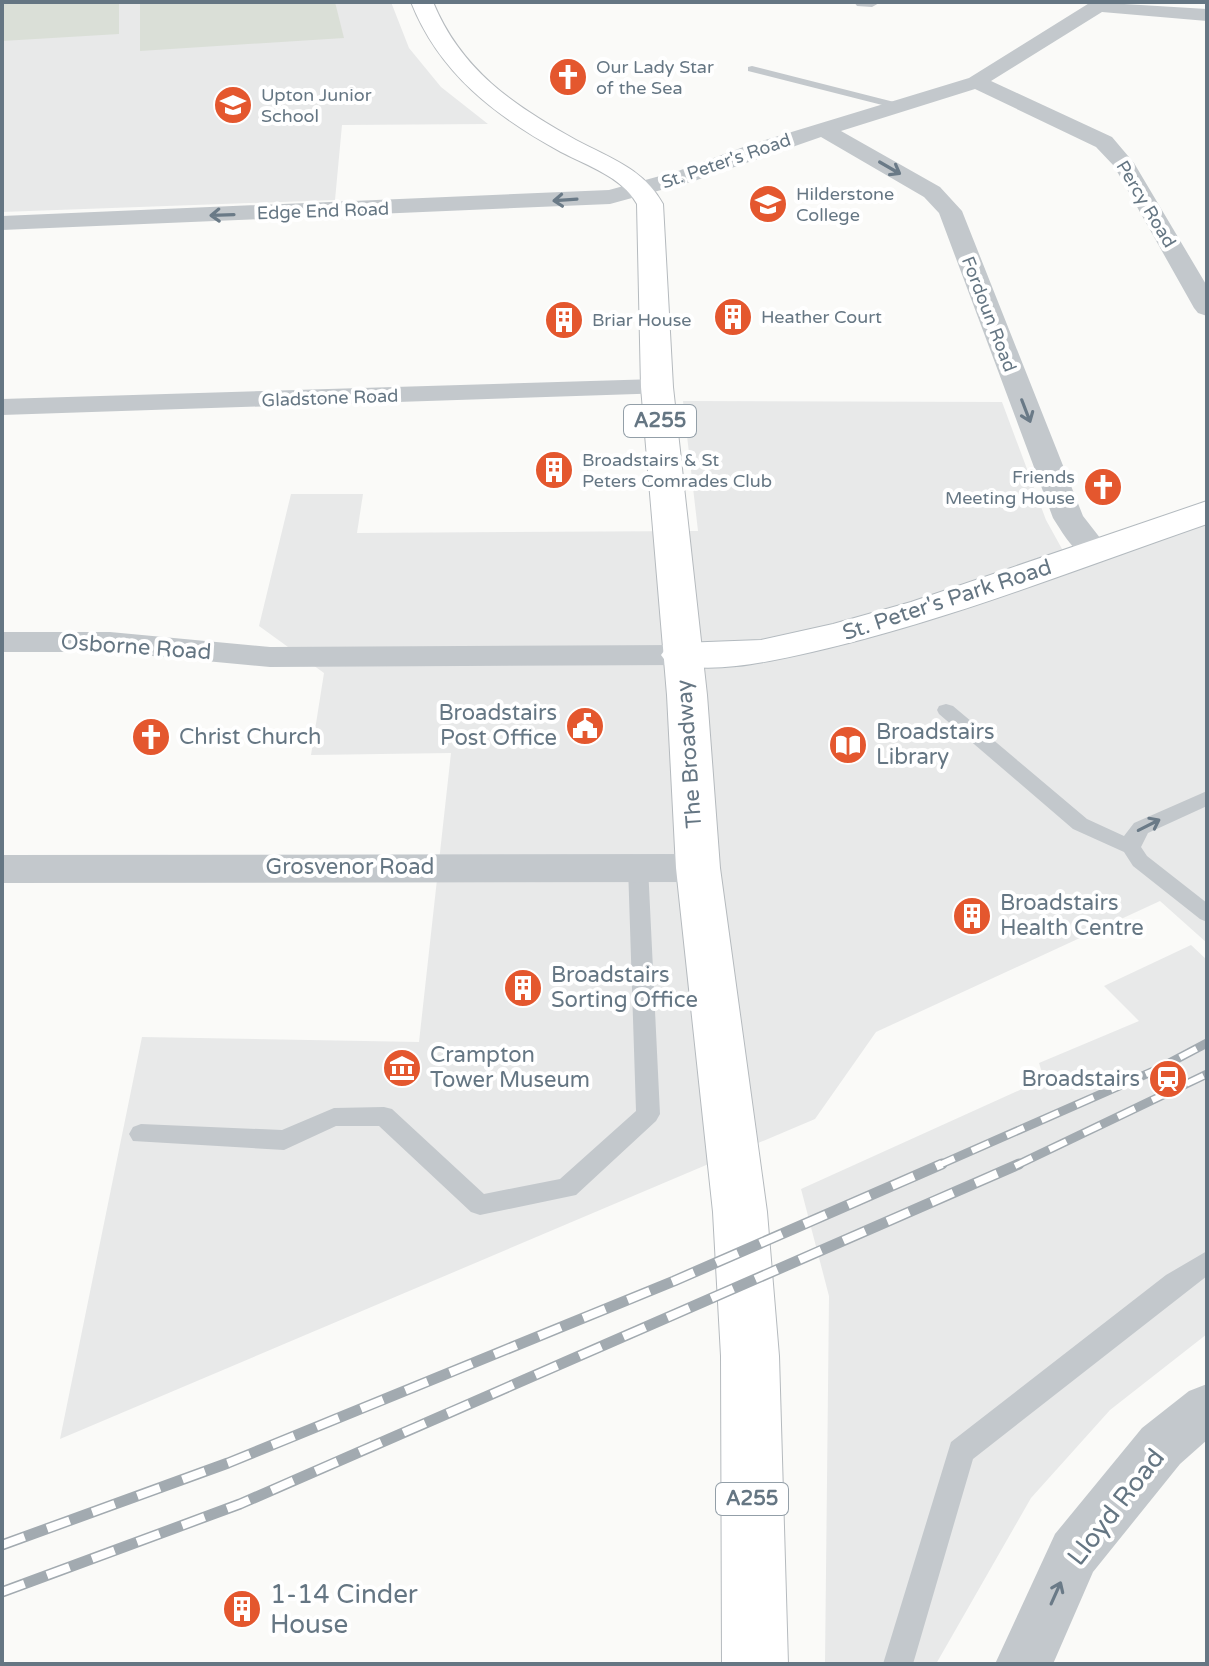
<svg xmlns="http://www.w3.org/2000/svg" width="1209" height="1666" viewBox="0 0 1209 1666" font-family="'Varela Round',sans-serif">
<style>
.built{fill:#e8e9e9}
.green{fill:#dadfd7}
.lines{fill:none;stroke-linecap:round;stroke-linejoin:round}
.secondary-casing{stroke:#b3babf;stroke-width:2}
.primary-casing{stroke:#b5babe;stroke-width:2}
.lane{fill:#c3c8cc;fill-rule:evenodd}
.street{fill:#c3c8cc;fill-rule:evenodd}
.secondary{fill:#fff;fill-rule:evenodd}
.primary{fill:#fff;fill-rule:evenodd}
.rail-far1-casing{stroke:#a2aab0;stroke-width:9}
.rail-casing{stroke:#a2aab0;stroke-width:11}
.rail-far1{stroke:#fff;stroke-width:6;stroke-dasharray:19;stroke-linecap:butt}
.rail{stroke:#fff;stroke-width:8;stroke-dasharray:24;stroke-linecap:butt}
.oneway{stroke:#6a7a87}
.labels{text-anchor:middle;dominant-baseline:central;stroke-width:8;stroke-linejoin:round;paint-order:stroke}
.far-poi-label{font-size:18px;fill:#657683;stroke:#fff;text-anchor:start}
.far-street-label{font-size:18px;fill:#657683;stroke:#fff}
.shield{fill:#fff;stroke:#939fa8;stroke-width:2}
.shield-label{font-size:20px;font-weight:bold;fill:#657683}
.street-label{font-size:22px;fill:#657683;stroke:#fff}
.poi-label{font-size:22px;fill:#657683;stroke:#fff;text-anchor:start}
.near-street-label{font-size:26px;fill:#657683;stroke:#fff}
.near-poi-label{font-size:26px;fill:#657683;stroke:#fff;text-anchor:start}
</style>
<rect width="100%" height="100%" fill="#fafaf8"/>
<g class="built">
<path d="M2,2h389l18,46 32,39 47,37 -146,1 -7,75 -333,12z"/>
<path d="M683,401l319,1 44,118 26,47 135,-49v425l-47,-42 -284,131 -61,87 -755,320 82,-402 277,5 32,-289 -140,2 13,-82 -65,-47 32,-132h72l-6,39 341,-2z"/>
<path d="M1191,945l16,15v374l-97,76 -79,88 -95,166h-111l4,-368 -28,-107 243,-110 -5,-16 100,-42 -35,-35z"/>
</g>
<g class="green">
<path d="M2,2h117v32l-117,7z"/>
<path d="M140,2h195l9,36 -204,13z"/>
</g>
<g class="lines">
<g class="secondary-casing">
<path id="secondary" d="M1207,501v23c-130,45 -260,97 -395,128 -45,10 -99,23 -145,11l-6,-8 6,-8 14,-4 80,-3 72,-16 78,-22z"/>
</g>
<g class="primary-casing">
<path id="primary" d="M411,2h22c28,68 80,103 143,138 34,18 68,29 87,64l10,183 34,308 13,173 47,344 12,144 9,308h-66l-1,-308 -8,-144 -37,-344 -9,-173 -26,-308 -4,-183c-15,-27 -49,-38 -76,-52 -66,-36 -122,-79 -150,-150z"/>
</g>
<g class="lane">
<path d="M752,66l150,38 1,2 -5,3 -150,-38v-4z"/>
<path d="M946,704l7,2 134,113 37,17 10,-13 73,-32v15l-59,27 -7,14 6,9 60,47v19l-7,-3 -67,-53 -9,-14 -51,-23 -134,-115 -2,-4 2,-4z"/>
<path d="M638,859l7,2 3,5 12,248 -4,7 -80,74 -96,20 -9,-3 -92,-86h-43l-52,24 -151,-9 -4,-7 4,-7 8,-3 141,6 52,-22 50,-1 8,2 92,85 76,-15 76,-68 -8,-245 3,-5z"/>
<path d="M1207,1251v25l-234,183 -60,205h-30l68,-222 215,-167z"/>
</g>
<g class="street">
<path d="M854,2h27l-9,5 -15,-1z"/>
<path d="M1091,2l116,7v12l-105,-9 -111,69 121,56 22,26 73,123v30l-9,-3 -4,-5 -80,-142 -18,-19 -121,-58 -134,42 99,56 22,24 121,305 28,36 -5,7c-26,6 -40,-21 -53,-41l-114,-305 -15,-16 -103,-60 -127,44 -84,23 -608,26v-14l607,-26 69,-19 71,-26 220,-67z"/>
<path d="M657,379l10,2 4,6 -4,6 -665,22v-16z"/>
<path d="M2,632h108l160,15 411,-2 12,3 5,7 -5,7 -12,3 -411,2 -160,-15h-108z"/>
<path d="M698,854l14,4 5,10 -5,10 -14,4 -696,1v-28z"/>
<path d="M1207,1384v56l-27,24 -87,108 -40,92h-58l60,-130 87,-106 47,-37z"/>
</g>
<use href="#secondary" class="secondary"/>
<use href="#primary" class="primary"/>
<g class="rail-far1-casing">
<g id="rail-far1">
<path d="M937,1166l221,-97 49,-26"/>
<path d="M1015,1166l192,-92"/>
</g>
</g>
<g class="rail-casing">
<g id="rail">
<path d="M2,1545l226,-82 446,-182 268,-117"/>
<path d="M2,1592l238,-88 779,-340"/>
</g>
</g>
<use href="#rail-far1" class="rail-far1"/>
<use href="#rail" class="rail"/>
</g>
<defs><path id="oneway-shaft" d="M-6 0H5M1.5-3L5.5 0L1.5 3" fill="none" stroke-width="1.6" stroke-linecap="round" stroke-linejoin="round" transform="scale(2)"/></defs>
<g class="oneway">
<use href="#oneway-shaft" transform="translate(890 168) rotate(30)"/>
<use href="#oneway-shaft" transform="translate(565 200) rotate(176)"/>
<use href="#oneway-shaft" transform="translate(222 215) rotate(178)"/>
<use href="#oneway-shaft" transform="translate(1026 411) rotate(69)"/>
<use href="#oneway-shaft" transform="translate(1149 825) rotate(-27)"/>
<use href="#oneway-shaft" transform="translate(1056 1593) rotate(-66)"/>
</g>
<defs>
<g id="church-disc" transform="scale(2)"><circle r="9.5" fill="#e4572e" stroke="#fff"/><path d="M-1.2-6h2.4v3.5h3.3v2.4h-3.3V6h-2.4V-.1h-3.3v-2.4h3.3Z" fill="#fff"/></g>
<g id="school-disc" transform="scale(2)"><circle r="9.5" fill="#e4572e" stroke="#fff"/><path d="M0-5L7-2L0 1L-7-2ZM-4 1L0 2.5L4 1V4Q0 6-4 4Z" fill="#fff"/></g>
<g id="building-disc" transform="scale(2)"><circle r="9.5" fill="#e4572e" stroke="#fff"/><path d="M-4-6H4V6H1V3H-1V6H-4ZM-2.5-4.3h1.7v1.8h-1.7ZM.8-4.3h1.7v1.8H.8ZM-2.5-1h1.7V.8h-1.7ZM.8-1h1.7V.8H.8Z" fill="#fff"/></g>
<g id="civic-disc" transform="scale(2)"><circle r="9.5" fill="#e4572e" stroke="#fff"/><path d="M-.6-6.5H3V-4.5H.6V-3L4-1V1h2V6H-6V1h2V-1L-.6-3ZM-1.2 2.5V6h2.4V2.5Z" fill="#fff"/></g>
<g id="library-disc" transform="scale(2)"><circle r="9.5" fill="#e4572e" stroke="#fff"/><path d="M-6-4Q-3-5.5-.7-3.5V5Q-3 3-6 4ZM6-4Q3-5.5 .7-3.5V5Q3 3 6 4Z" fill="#fff"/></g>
<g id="museum-disc" transform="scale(2)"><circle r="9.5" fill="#e4572e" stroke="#fff"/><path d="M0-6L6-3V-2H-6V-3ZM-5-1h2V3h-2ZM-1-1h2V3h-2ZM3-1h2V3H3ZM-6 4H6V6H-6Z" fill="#fff"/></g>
<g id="station-disc" transform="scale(2)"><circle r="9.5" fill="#e4572e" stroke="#fff"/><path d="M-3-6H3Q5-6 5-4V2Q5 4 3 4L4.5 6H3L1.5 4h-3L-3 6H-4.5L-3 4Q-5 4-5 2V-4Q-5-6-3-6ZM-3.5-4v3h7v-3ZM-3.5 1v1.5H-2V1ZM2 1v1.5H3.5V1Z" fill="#fff"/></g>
</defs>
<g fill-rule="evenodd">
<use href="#church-disc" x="568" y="77"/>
<use href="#school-disc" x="233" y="105"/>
<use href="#school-disc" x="768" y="204"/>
<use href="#building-disc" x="733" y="317"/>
<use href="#building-disc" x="564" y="320"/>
<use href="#building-disc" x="554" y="470"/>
<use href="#church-disc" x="1103" y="487"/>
<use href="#civic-disc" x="585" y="726"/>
<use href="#church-disc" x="151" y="737"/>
<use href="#library-disc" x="848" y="745"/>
<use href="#building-disc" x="972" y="916"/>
<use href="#building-disc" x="523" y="988"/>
<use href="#museum-disc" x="402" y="1068"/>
<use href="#station-disc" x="1168" y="1079"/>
<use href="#building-disc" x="242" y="1609"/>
</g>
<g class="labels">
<g class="far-poi-label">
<text x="596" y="67">Our Lady Star<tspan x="596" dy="21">of the Sea</tspan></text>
<text x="261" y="95">Upton Junior<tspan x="261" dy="21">School</tspan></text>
<text x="796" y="194">Hilderstone<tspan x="796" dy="21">College</tspan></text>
<text x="761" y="317">Heather Court</text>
<text x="592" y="320">Briar House</text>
<text x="582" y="460">Broadstairs &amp; St<tspan x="582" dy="21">Peters Comrades Club</tspan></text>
<text x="1075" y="477" text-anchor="end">Friends<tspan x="1075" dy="21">Meeting House</tspan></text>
</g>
<g class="far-street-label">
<text transform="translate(726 161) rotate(-19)">St. Peter's Road</text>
<text transform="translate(1146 204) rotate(59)">Percy Road</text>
<text transform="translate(323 211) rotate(-2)">Edge End Road</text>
<text transform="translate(989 314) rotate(69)">Fordoun Road</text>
<text transform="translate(330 398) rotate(-2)">Gladstone Road</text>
</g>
<g class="shield">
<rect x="624" y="405" width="72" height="32" rx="6"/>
<rect x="716" y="1483" width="72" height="32" rx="6"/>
</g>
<g class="shield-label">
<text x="660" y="421">A255</text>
<text x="752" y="1499">A255</text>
</g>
<g class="street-label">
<text transform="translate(947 600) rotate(-18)">St. Peter's Park Road</text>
<text transform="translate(136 647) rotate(4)">Osborne Road</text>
<text transform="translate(689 754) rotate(-94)">The Broadway</text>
<text x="350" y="867">Grosvenor Road</text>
</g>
<g class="poi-label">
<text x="557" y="713" text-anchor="end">Broadstairs<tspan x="557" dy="25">Post Office</tspan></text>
<text x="876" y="732">Broadstairs<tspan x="876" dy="25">Library</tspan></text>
<text x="179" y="737">Christ Church</text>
<text x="1000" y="903">Broadstairs<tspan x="1000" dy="25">Health Centre</tspan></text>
<text x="551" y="975">Broadstairs<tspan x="551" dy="25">Sorting Office</tspan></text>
<text x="430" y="1055">Crampton<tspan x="430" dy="25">Tower Museum</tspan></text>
<text x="1140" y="1079" text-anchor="end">Broadstairs</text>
</g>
<g class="near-street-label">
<text transform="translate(1116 1507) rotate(-52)">Lloyd Road</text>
</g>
<g class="near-poi-label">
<text x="270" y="1594">1-14 Cinder<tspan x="270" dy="30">House</tspan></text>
</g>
</g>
<rect width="1209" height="1666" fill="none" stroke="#657683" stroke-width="8"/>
</svg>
